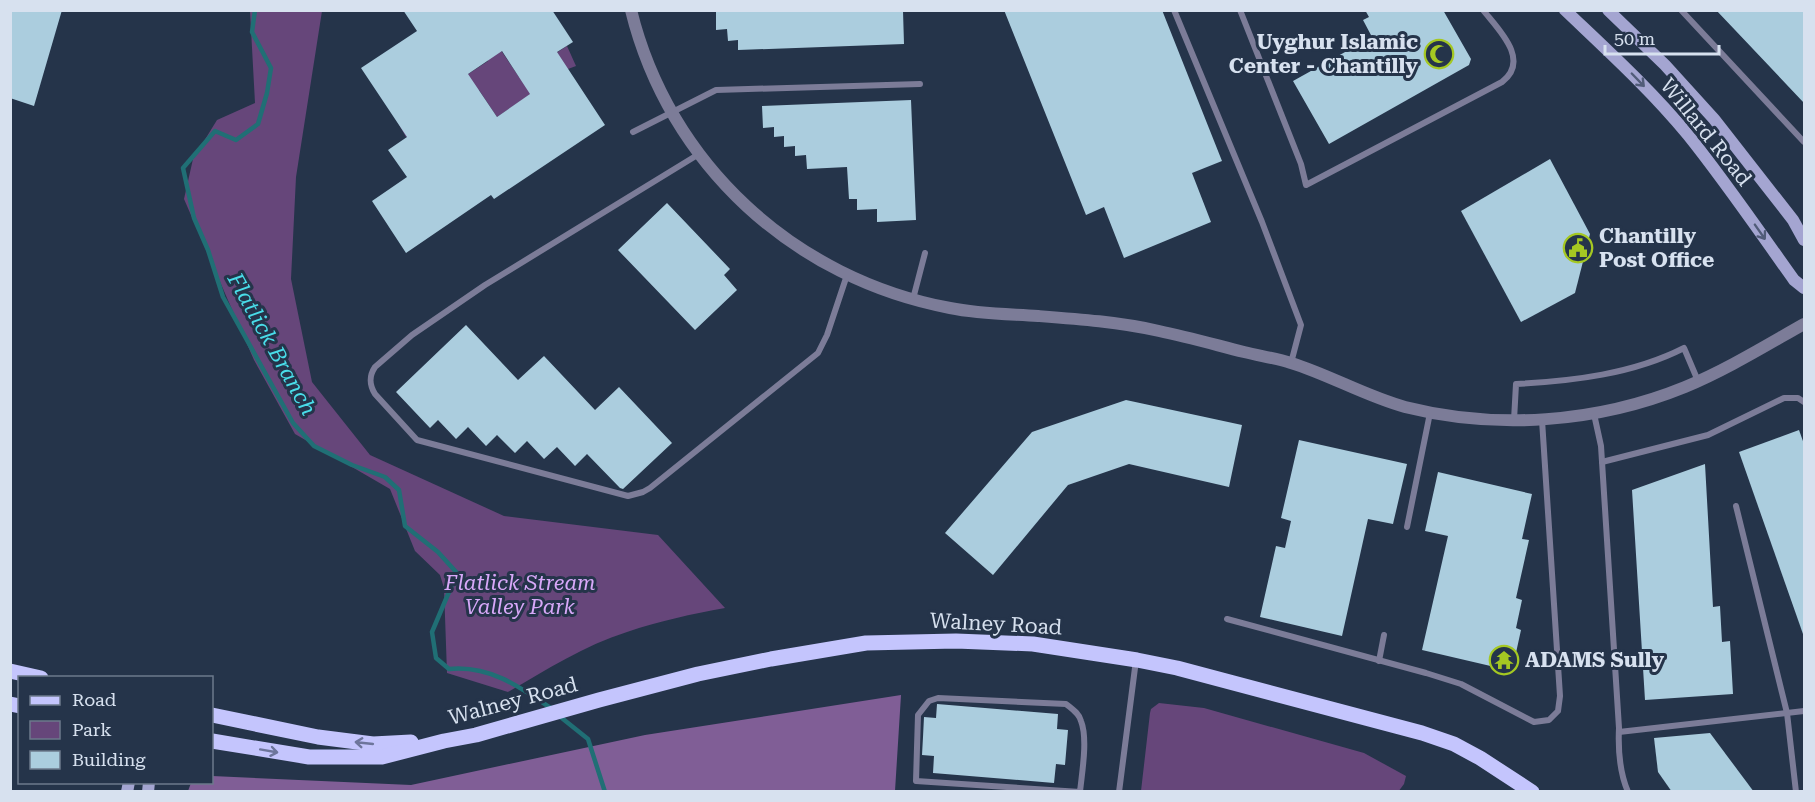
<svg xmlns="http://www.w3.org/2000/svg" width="1815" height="802" viewBox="0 0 1815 802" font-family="'Roboto Serif',serif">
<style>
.green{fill:#66467a}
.forest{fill:#805e96}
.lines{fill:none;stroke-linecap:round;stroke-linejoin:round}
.stream{stroke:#206f75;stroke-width:4.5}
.building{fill:#abcdde;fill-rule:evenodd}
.service{stroke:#7c7c98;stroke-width:6}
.minor{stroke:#7c7c98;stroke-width:12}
.secondary{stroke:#a4a5d1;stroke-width:12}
.primary{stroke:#c4c5fd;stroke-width:15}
.oneway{stroke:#515c79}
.oneway2{stroke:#6d759b}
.labels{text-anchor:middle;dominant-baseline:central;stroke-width:6;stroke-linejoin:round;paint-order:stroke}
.poi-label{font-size:21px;font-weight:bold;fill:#d7e1ef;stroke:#25344a;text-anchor:start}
.street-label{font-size:21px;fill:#d7e1ef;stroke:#25344a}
.park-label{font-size:21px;font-style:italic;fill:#d8a8f9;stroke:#25344a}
.water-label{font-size:22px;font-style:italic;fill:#49dde9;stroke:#25344a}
</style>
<rect width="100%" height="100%" fill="#25344a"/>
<g class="green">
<path d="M250,11h72l-26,166 -5,102 21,103 58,73 134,61 154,19 67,73c-33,6 -66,13 -98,24 -42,13 -81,38 -119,60l-61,-19 -3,-85 -4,-13 -25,-24 -25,-62 -95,-55 -41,-74 -70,-161 9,-40 24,-39 38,-17z"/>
<path d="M484,25l35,52 48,-31 9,20 -8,3 -71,48 -18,-27 -73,47 -9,-16 91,-60z"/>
<path d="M1159,703l45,5 160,45 42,23 -2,8 -6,8 -16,-2v2l-241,-1 9,-78 1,-4z"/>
</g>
<path class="forest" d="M901,695l-6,96h-707l3,-8 21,-1v-6l199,9 234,-50z"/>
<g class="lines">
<g class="stream">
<path d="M255,10l-3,22 19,36 -4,25 -9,31 -22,16 -21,-9 -32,37 11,50 14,32 15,47 70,126 21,23 38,19 33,12 14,13 6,36 33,26 19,21 -25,59 4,26 13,11c41,-4 71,18 103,40"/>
<path d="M558,715l30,24 17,53"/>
</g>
</g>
<g class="building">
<path d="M10,10h52l-28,96 -24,-8z"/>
<path d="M403,10h149l21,32 -16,10 48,73 -111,74 -3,-4 -85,58 -34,-52 35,-24 -19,-27 19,-13 -46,-69 56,-37zM502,51l28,43 -33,23 -29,-43z"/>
<path d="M716,10l187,1 1,33 -166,6v-10l-10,1 -1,-12 -11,1z"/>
<path d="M1004,10h158l60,151 -30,12 19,49 -87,36 -20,-51 -18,8z"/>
<path d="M1365,10h78l28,49 -2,6 -140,79 -36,-63 79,-44 -9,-17 6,-3z"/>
<path d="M1716,10h88v93l-69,-73z"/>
<path d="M911,100l5,120 -39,2v-13l-20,1v-11h-8l-2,-32 -40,2 -1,-14 -11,1v-10l-11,1v-11l-10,1v-10l-11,1 -1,-22z"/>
<path d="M1550,159l40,75 -15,59 -54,29 -60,-111z"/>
<path d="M667,203l63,66 -6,6 13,15 -42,40 -77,-80z"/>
<path d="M466,325l52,55 26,-24 51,54 24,-23 53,56 -49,46 -3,-1 -33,-34 -12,12 -18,-19 -13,12 -17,-18 -12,12 -18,-18 -11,11 -18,-19 -12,12 -18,-19 -8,8 -34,-36z"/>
<path d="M1126,400l116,25 -13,62 -100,-23 -61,21 -75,90 -48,-42 87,-101z"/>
<path d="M1799,430l5,14v190h-1l-64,-182z"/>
<path d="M1299,440l108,24 -14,60 -25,-5 -26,117 -82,-19 16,-71 9,2 6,-27 -10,-3z"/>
<path d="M1705,464l8,143 7,-1 2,36 8,-1 3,53 -88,6 -13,-210z"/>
<path d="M1438,472l94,22 -10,45 7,1 -13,58 6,2 -6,28 5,2 -9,41 -90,-21 26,-114 -23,-5z"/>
<path d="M937,704l121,10 -1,15 11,1 -3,35 -9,-1 -2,19 -121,-10 1,-17 -12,-1 1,-18 1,-20 12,1z"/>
<path d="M1710,733l44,59h-82l-14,-20 -4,-34z"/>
</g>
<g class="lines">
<g class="service">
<path d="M1174,10l88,212 39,103 -10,38"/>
<path d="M1240,10l61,154 5,21 196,-103c29,-22 -4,-53 -19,-72"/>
<path d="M1681,10l123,132"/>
<path d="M633,132l83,-42 204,-6"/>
<path d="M699,154l-214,131 -73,50 -37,32c-6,9 -6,17 0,27l42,46 211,56 15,-4 7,-4 168,-135 9,-18 20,-60"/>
<path d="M913,299l12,-46"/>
<path d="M1594,414l7,32 18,282c-1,21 0,43 9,64"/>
<path d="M1514,420l2,-36c57,-3 117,-10 168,-36l14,33"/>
<path d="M1602,462l106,-27 76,-37h14l6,4"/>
<path d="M1736,506l51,207 9,79"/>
<path d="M1407,527l23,-114"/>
<path d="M1227,619l199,54 35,11 73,38 15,-2 9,-9 2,-15 -18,-276"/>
<path d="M1379,661l5,-26"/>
<path d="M938,698l128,6c6,5 13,9 15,17 7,18 1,51 -1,71l-164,-11 2,-66 11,-14z"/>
<path d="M1619,732l185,-21"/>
<path d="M1119,792l17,-132"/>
</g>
<path class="minor" d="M631,10c38,155 164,269 319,298 29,6 58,6 88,8 40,3 81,6 121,15 29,6 57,14 85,21 16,4 32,6 47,11 39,12 74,33 114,44 91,23 192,16 280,-20 41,-17 80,-41 119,-63"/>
<g class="secondary">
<path d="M1565,10c43,41 86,80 123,125 37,46 71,96 106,145l10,8"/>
<path d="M1608,10l57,55 49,54 79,101 11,20"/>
<path d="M127,792l2,-10"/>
<path d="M148,792l1,-10"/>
</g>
<g class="primary">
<path d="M10,671l31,7"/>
<path d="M10,704l10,2"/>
<path d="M212,715l106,22 55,7 38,-2"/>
<path d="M212,741l97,16h73l62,-16 32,-6 123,-35 99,-26 73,-15 95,-16 90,-2 77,3 104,16 40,8 245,65 32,11 26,14 52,34"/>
</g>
</g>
<defs><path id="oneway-shaft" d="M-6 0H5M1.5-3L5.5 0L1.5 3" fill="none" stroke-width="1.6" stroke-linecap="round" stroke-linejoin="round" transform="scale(1.5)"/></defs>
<g class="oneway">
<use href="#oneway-shaft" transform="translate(1638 80) rotate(46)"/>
<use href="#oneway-shaft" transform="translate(1760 232) rotate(55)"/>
</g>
<g class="oneway2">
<use href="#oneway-shaft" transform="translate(364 743) rotate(-174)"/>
<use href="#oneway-shaft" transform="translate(269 751) rotate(10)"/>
</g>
<defs>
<g id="mosque-ring" transform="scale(1.5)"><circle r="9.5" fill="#25344a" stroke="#a5c822" stroke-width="1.5"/><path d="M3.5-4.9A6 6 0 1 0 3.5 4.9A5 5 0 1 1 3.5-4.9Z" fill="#a5c822"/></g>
<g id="civic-ring" transform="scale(1.5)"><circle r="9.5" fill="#25344a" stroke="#a5c822" stroke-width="1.5"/><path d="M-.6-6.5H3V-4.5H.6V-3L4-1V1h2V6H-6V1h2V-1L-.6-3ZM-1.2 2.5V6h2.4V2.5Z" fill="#a5c822"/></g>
<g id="temple-ring" transform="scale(1.5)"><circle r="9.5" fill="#25344a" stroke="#a5c822" stroke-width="1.5"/><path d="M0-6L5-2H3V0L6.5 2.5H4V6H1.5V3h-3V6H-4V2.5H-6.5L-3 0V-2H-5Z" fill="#a5c822"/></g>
</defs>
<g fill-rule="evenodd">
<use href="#mosque-ring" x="1439" y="54"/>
<use href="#civic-ring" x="1578" y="248"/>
<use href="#temple-ring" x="1504" y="660"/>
</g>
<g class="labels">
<g class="poi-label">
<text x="1418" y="42" text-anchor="end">Uyghur Islamic<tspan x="1418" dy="24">Center - Chantilly</tspan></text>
<text x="1599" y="236">Chantilly<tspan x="1599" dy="24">Post Office</tspan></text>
<text x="1525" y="660">ADAMS Sully</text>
</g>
<g class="street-label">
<text transform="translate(1706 132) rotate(51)">Willard Road</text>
<text transform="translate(996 624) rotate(3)">Walney Road</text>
<text transform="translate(513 701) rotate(-15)">Walney Road</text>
</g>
<g class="park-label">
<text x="520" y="583">Flatlick Stream<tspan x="520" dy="24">Valley Park</tspan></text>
</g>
<g class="water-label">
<text transform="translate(272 344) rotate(61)">Flatlick Branch</text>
</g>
</g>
<rect width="1815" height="802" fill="none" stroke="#d7e1ef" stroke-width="24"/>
<rect x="18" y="676" width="195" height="108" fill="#25344a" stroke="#6c798c" stroke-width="1.5"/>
<rect x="30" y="696" width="30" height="9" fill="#c4c5fd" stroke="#6c798c" stroke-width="1.5"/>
<text x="72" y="706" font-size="18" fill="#d7e1ef">Road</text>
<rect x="30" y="721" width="30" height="18" fill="#66467a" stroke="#6c798c" stroke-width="1.5"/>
<text x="72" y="736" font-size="18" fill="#d7e1ef">Park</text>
<rect x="30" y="751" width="30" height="18" fill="#abcdde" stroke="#6c798c" stroke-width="1.5"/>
<text x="72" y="766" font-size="18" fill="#d7e1ef">Building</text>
<path d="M1605 45v9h114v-9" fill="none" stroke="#d7e1ef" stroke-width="3"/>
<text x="1614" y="45" font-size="18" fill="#d7e1ef" stroke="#25344a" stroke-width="4.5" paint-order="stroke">50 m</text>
</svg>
